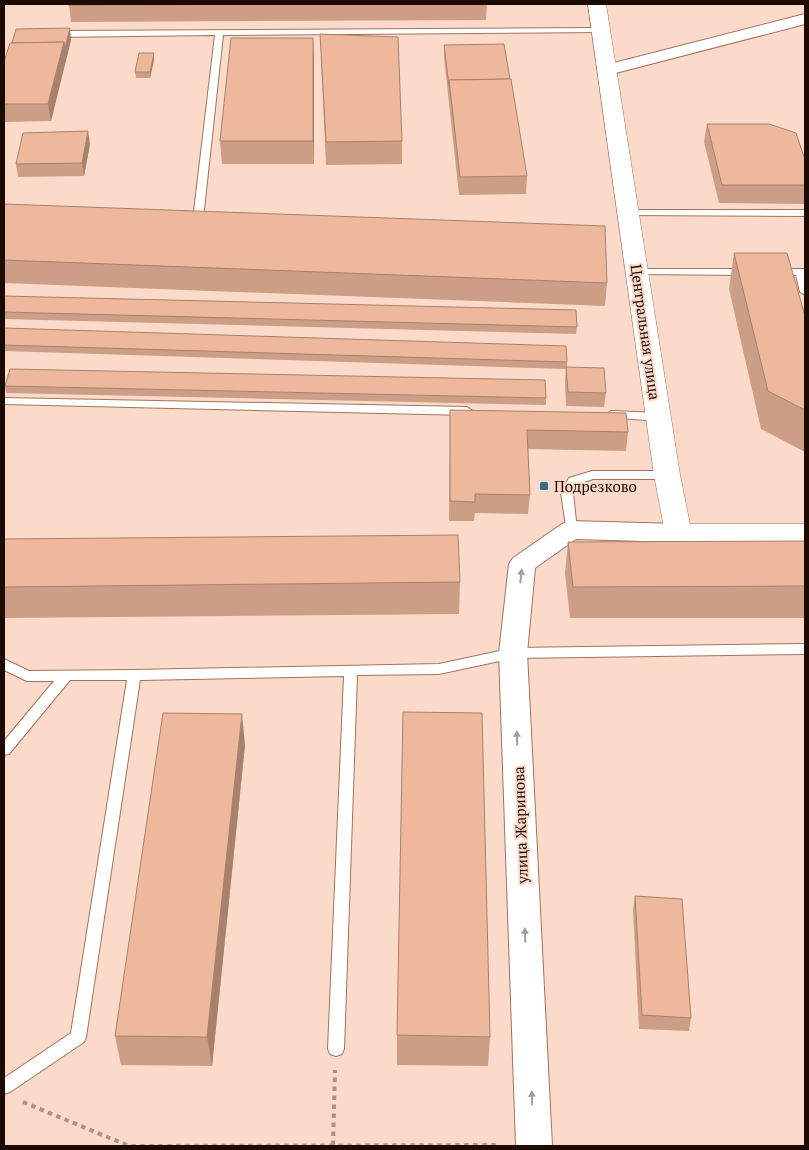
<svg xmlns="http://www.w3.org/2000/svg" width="809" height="1150" viewBox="0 0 809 1150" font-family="'PT Serif',serif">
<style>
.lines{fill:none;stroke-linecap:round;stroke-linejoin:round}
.service-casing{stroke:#a4735a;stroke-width:2}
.minor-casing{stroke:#a4735a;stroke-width:2}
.tertiary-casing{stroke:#a4735a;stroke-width:1}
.path{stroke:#ac9184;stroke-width:4;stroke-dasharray:4.5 4.5;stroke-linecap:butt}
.service{fill:#fff;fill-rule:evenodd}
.minor{fill:#fff;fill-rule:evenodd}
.tertiary{fill:#fff;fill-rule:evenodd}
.wall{fill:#cc9e86}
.shaded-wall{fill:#a6816d}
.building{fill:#edb89c;stroke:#a6816d}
.oneway{fill:#a49d9a}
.poi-dot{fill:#326d85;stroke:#fbdaca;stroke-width:2}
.labels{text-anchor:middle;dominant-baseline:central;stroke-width:4;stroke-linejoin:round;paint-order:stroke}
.street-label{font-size:15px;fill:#1c0a03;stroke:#fbdaca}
.poi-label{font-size:15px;fill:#1c0a03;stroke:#fbdaca;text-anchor:start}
</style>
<rect width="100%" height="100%" fill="#fbdaca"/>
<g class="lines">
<g class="service-casing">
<g id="service">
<path d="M602,28l4,2 -1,2 -382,3 -21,193 -5,3 -5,-3 23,-193 -161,2 -4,-3 4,-3z"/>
<path d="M629,210h176v6l-179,-1v-4z"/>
<path d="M637,269h110l5,3 -5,3 -114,-1 -1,-2z"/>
<path d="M777,269h28v26l-5,-3 -4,-17 -23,-1v-4z"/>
<path d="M4,398l463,9 6,4 -6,4 -463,-11z"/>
<path d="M611,411l48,2 6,4 -6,4 -52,-4 -2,-2z"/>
<path d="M592,471h75l6,4 -6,4h-74l-15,5 -5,9 4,37 -2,3h-8l-6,-40 8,-15z"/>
<path d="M805,644v10l-292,4 -74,16 -82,1 -13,374 -2,5 -6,2 -6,-2 -2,-5 16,-373 -204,4 -54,357 -2,5 -74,50 -6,2v-16l67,-45 56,-353h-57l-61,74 -5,1v-14l50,-60h-27l-23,-11v-11l25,12 105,-1 305,-6 74,-16z"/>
</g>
</g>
<g class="minor-casing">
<g id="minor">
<path d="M805,14v10l-197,51 -6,-1 -3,-4 3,-4z"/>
<path d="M571,521l107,3 9,3 4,6 -4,6 -9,3 -102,-3 -41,29 -8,85 25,493h-36l-17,-493 10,-89 4,-6 49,-34z"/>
</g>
</g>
<g class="tertiary-casing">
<path id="tertiary" d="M588,4h18l74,471 10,49h115v18h-127l-9,-3 -4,-6 -11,-58z"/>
</g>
<g class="path">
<path d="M23,1102l106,44 371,-1"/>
<path d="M333,1145l2,-75"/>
</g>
<use href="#service" class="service"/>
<use href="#minor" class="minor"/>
<use href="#tertiary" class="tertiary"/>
</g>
<g class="wall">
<path d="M69,4h418l-1,16 -415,2z"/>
<path d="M71,40l-20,81 -47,1v-60z"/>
<path d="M444,45l83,131 -1,18 -67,1 -15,-138z"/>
<path d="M154,53v7l-4,18h-14l-1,-6z"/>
<path d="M321,56l81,85v23l-76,1z"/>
<path d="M314,60v104h-92l-2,-23z"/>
<path d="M707,124l98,36v44l-86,-1 -15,-61z"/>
<path d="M90,144l-6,32 -66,1 -2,-13z"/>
<path d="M4,204l603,79 -2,23 -601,-23z"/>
<path d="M734,253l71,63v136l-44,-23 -32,-140z"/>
<path d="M4,296l573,31 -1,7 -572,-15z"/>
<path d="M4,328l563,34v5l39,26 -2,14 -38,-1 -1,-25 1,-12 -562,-18z"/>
<path d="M5,386l541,12v7l-540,-12z"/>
<path d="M450,410l178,22 -2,19 -98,-2 2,46 -2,19 -53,-1 -1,8h-25z"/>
<path d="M4,539l456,43 -1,32 -455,4z"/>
<path d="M805,541v77h-235l-5,-45 3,-31z"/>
<path d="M245,745l-33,321 -91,-1 -6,-29z"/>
<path d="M635,896l56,122 -2,13 -50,-2 -6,-119z"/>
<path d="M397,1035l93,2 -2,29 -91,-1z"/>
</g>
<g class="shaded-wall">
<path d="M70,28l1,12 -20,81 -3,-17 16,-62z"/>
<path d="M313,38l1,22v104l-1,-23z"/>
<path d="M154,53v7l-4,18v-6z"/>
<path d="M88,131l2,13 -6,32 -2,-13z"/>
<path d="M242,714l3,31 -33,321 -5,-29z"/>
</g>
<g class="building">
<path d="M69,4h247l-248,1z"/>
<path d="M70,28l-5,20 -1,-6 -52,1 4,-14z"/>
<path d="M320,34l78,3 4,104 -76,1z"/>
<path d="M231,38h82v103h-93z"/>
<path d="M64,42l-16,62h-44v-42l6,-19z"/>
<path d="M504,44l6,35 -61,1v6l-5,-41z"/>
<path d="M139,53h15l-4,19h-15z"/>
<path d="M511,79l16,97 -67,1 -11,-97z"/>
<path d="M707,124h62l27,9 9,27v25h-83z"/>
<path d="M88,131l-6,32 -66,1 7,-31z"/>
<path d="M4,204l601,22 2,57 -603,-23z"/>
<path d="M734,253h53l18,63v94l-37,-19z"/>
<path d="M4,296l572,14 1,17 -573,-15z"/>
<path d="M4,328l562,18 1,16 -563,-17z"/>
<path d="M566,367l38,1 2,25 -38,-1z"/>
<path d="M10,369l535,11 1,18 -541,-12z"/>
<path d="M450,410l176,3 2,19 -101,-2 3,65 -55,-1v8l-25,-1z"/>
<path d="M458,535l2,47 -456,5v-48z"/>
<path d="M805,541v45l-232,1 -5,-45z"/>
<path d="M403,712l79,1 8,324 -93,-2z"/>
<path d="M163,713l79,1 -35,323 -92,-1z"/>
<path d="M635,896l47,3 9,119 -49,-3z"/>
</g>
<defs><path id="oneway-solid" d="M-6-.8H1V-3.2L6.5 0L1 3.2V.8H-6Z" transform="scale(1.25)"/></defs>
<g class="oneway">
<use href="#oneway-solid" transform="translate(521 576) rotate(-84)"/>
<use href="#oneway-solid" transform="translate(517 738) rotate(-92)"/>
<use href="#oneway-solid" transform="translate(525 935) rotate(-92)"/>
<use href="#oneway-solid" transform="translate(532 1098) rotate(-92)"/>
</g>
<rect class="poi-dot" x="539" y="481" width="10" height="10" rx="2.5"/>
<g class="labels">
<g class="street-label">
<text transform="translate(646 332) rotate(82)">Центральная улица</text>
<text transform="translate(520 825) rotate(-92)">улица Жаринова</text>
</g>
<g class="poi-label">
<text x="554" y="486">Подрезково</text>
</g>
</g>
<rect width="809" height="1150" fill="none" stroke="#1c0a03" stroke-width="10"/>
</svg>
